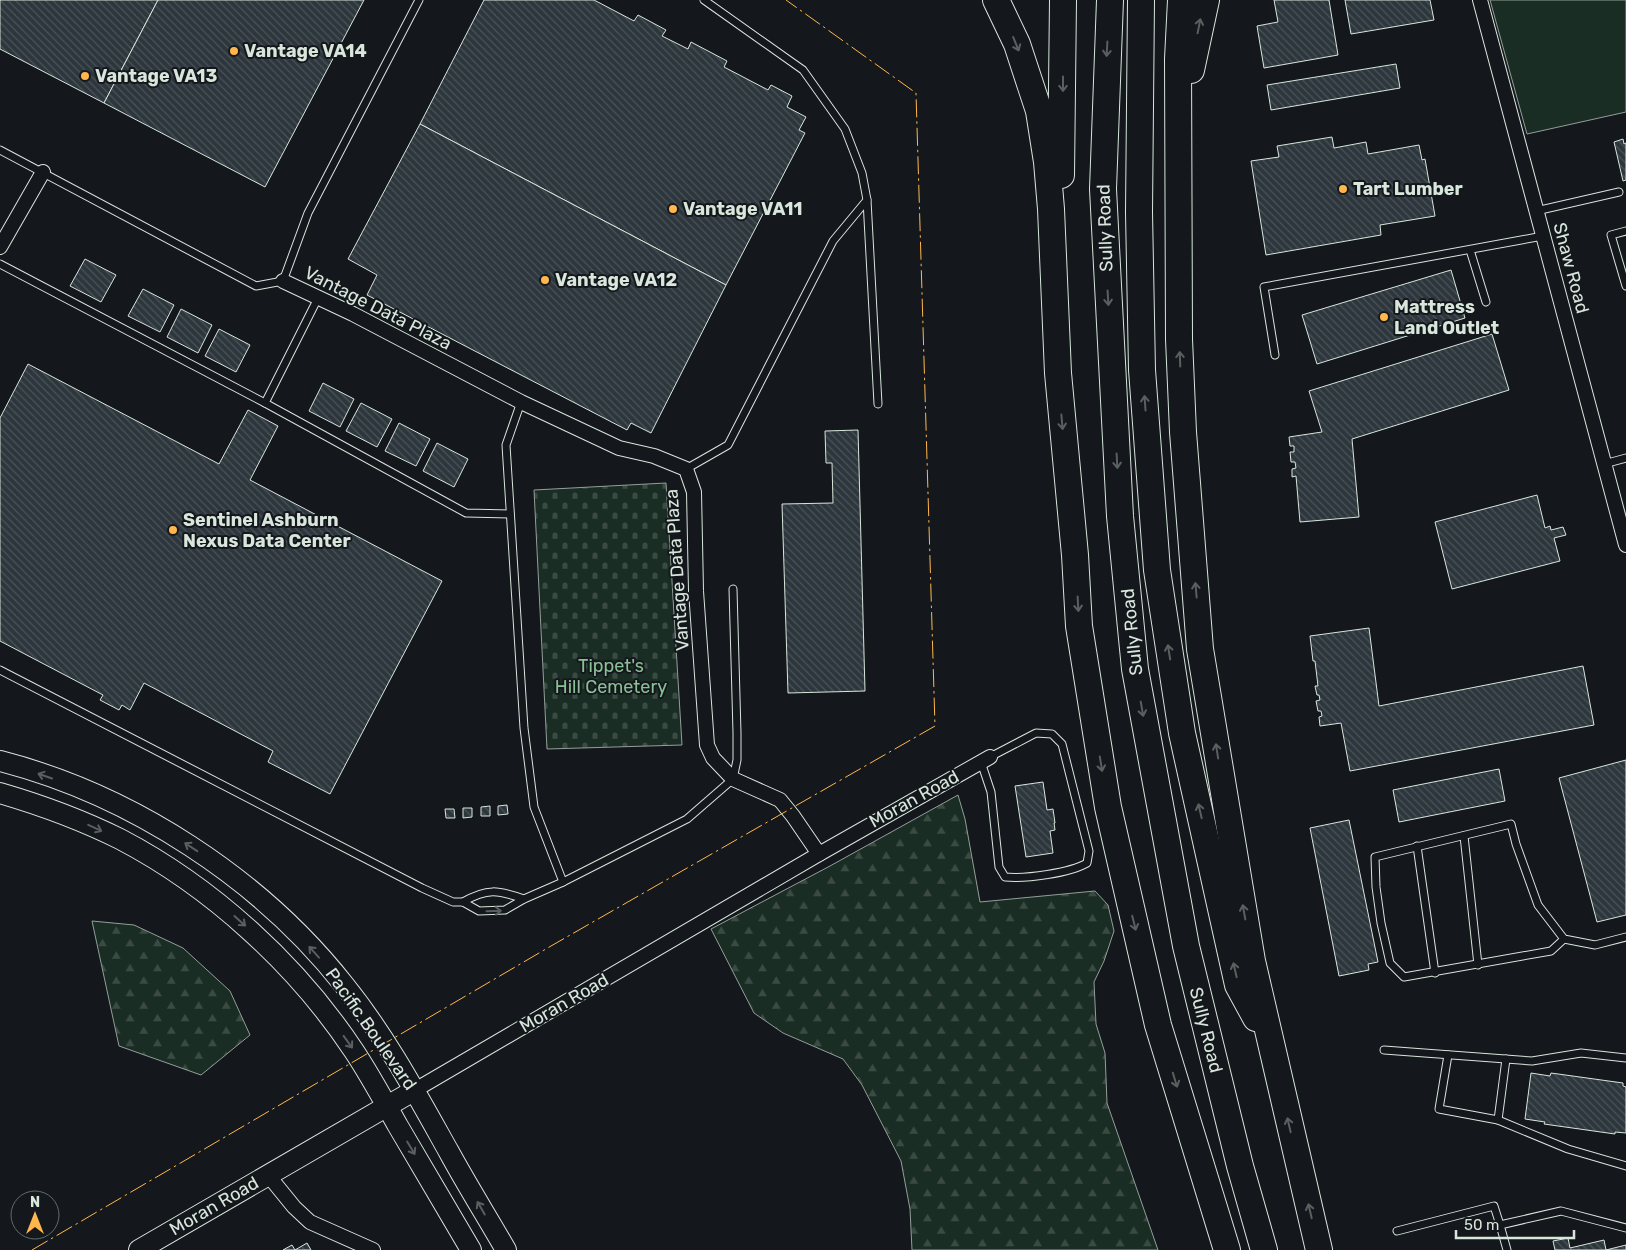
<svg xmlns="http://www.w3.org/2000/svg" width="1626" height="1250" viewBox="0 0 1626 1250" font-family="Rubik,sans-serif">
<style>
.green{fill:#1a2d24;stroke:#939e99}
.forest{fill:url(#forest-firs);stroke:#939e99}
.cemetery{fill:url(#cemetery-stones);stroke:#939e99}
.building{fill:url(#building-back-hatch);stroke:#d8e6dc}
.lines{fill:none;stroke-linecap:round;stroke-linejoin:round}
.lane-casing{stroke:#d8e6dc;stroke-width:9}
.street-casing{stroke:#d8e6dc;stroke-width:16}
.secondary-casing{stroke:#d8e6dc;stroke-width:22}
.highway-casing{stroke:#d8e6dc;stroke-width:28}
.lane{stroke:#14181c;stroke-width:7}
.street{stroke:#14181c;stroke-width:14}
.secondary{stroke:#14181c;stroke-width:20}
.highway{stroke:#14181c;stroke-width:26}
.power{stroke:#ffb74d;stroke-width:1;stroke-dasharray:18 4 2.5 4;stroke-linecap:butt}
.oneway{stroke:#59605f}
.poi-dot{fill:#ffb74d;stroke:#14181c;stroke-width:2}
.labels{text-anchor:middle;dominant-baseline:central;stroke-width:4;stroke-linejoin:round;paint-order:stroke}
.poi-label{font-size:18px;font-weight:bold;fill:#d8e6dc;stroke:#14181c;text-anchor:start}
.street-label{font-size:18px;fill:#d8e6dc;stroke:#14181c}
.park-label{font-size:18px;fill:#8ac095;stroke:#14181c}
</style>
<defs>
<pattern id="forest-firs" width="22" height="20" patternUnits="userSpaceOnUse" patternTransform="scale(1.25)"><rect width="22" height="20" fill="#1a2d24"/><path d="M5 1l3.5 6h-7zM16 11l3.5 6h-7z" fill="#3b4b43"/></pattern>
<pattern id="cemetery-stones" width="16" height="16" patternUnits="userSpaceOnUse" patternTransform="scale(1.25)"><rect width="16" height="16" fill="#1a2d24"/><path d="M2 7V4a2 2 0 0 1 4 0v3zM10 15v-3a2 2 0 0 1 4 0v3z" fill="#3b4b43"/></pattern>
<pattern id="building-back-hatch" width="6" height="6" patternUnits="userSpaceOnUse" patternTransform="scale(1.25)"><rect width="6" height="6" fill="#2c363c"/><path d="M-1 5l2 2M0 0l6 6M5-1l2 2" fill="none" stroke="#4a5358"/></pattern>
</defs>
<rect width="100%" height="100%" fill="#14181c"/>
<path class="green" d="M1490,0h136v112l-99,22z"/>
<g class="forest">
<path d="M958,795l7,24 15,83 115,-11 13,14 6,26 -10,30 -10,21 2,42 9,29 2,50 51,147h-246l-2,-41 -9,-48 -39,-76 -19,-26 -60,-26 -29,-20 -43,-84 119,-63z"/>
<path d="M92,921l42,4 49,23 47,43 20,44 -49,40 -82,-29z"/>
</g>
<path class="cemetery" d="M666,483l16,262 -135,4 -13,-259z"/>
<g class="building">
<path d="M0,0h158l-54,103 -104,-54z"/>
<path d="M158,0h206l-99,187 -161,-84z"/>
<path d="M484,0h110l40,21 4,-6 28,15 -4,6 26,13 3,-7 36,19 -3,6 44,23 3,-5 21,11 -5,11 19,10 -7,13 6,3 -79,152 -306,-161z"/>
<path d="M1274,0h55l9,55 -74,13 -7,-42 21,-4z"/>
<path d="M1345,0h85l4,20 -83,14z"/>
<path d="M1396,64l4,24 -129,22 -4,-25z"/>
<path d="M420,124l306,161 -75,148 -20,-10 -4,7 -260,-135 10,-20 -29,-16z"/>
<path d="M1332,137l2,11 32,-6 2,12 51,-9 3,15 3,-1 10,57 -55,9 1,10 -115,20 -15,-94 28,-4 -2,-11z"/>
<path d="M1623,139l1,5 2,-1v37l-3,1 -9,-39z"/>
<path d="M85,259l31,16 -15,27 -31,-16z"/>
<path d="M1451,270l14,48 -148,46 -15,-49z"/>
<path d="M143,289l31,16 -14,27 -32,-16z"/>
<path d="M181,309l31,16 -14,28 -31,-16z"/>
<path d="M219,329l31,16 -14,27 -31,-16z"/>
<path d="M1492,334l17,56 -157,49 7,78 -59,5 -4,-46 -4,1v-8l4,-1 -1,-6h-4l-1,-10h4v-6h-4l-1,-9 33,-5 -13,-41z"/>
<path d="M28,364l191,100 29,-54 30,16 -28,54 192,101 -112,213 -62,-32 5,-11 -129,-68 -14,27 -8,-5 -3,5 -19,-10 3,-5 -103,-54v-223z"/>
<path d="M323,383l31,16 -14,28 -31,-16z"/>
<path d="M361,403l31,16 -15,28 -31,-16z"/>
<path d="M399,423l31,16 -14,27 -31,-15z"/>
<path d="M858,430l7,261 -77,2 -6,-189 51,-1 -1,-40h-6l-1,-32z"/>
<path d="M437,443l31,16 -14,28 -31,-16z"/>
<path d="M1537,495l8,33 5,-2 1,4 12,-3 3,8 -12,3 6,23 -108,28 -17,-67z"/>
<path d="M1369,628l10,78 204,-40 11,59 -244,46 -9,-48 -21,3 -1,-9 3,-1 -1,-5h-3l-2,-10 4,-1 -1,-5h-2l-2,-9h3l-3,-25h-2l-3,-25z"/>
<path d="M1626,760v155l-29,7 -38,-144z"/>
<path d="M1499,769l6,32 -106,21 -6,-32z"/>
<path d="M1043,782l4,28 6,-1 2,14h-1l1,7 -5,1 3,22 -27,4 -11,-71z"/>
<path d="M507,805l1,9 -10,1v-9z"/>
<path d="M490,806v10h-9v-9z"/>
<path d="M463,808h9v9l-9,1z"/>
<path d="M445,809h9l1,9h-9z"/>
<path d="M1349,820l29,142 -10,2 1,6 -30,6 -29,-148z"/>
<path d="M1531,1073l19,3 1,-3 72,10v3l3,1v46l-11,-1v2l-71,-10 1,-2 -20,-3z"/>
<path d="M1568,1238l2,10 34,-8 2,10 20,-5v5h-71l-2,-9z"/>
<path d="M307,1243l4,7h-28l9,-5 3,5z"/>
</g>
<g class="lines">
<g class="lane-casing">
<g id="lane">
<path d="M704,0l99,70 42,59 17,44 5,27 11,204"/>
<path d="M0,150l256,136 27,-5 25,-68 111,-213"/>
<path d="M1536,211l83,-19"/>
<path d="M1626,231l-15,4 15,51"/>
<path d="M1470,250l16,52"/>
<path d="M0,264l265,139 201,110 44,1"/>
<path d="M1275,355l-11,-68 279,-51"/>
<path d="M521,402l-15,43 18,283 10,79 29,75"/>
<path d="M265,403l53,-105"/>
<path d="M1604,464l22,-6"/>
<path d="M686,469l42,-24 105,-204 34,-41"/>
<path d="M0,670l422,218 31,14h10l16,9 26,-1 19,-11 39,-17 124,-63 46,-40 4,-19v-27l-4,-144"/>
<path d="M981,762l10,30 8,75 6,10c21,2 65,-4 82,-14l2,-12 -27,-107 -10,-10 -16,-1 -46,24"/>
<path d="M1464,836l14,129"/>
<path d="M1417,846l18,127"/>
<path d="M463,902c24,-14 35,-12 61,-3"/>
<path d="M1564,939l-13,12 -147,26 -14,-14 -9,-40 -5,-36 -1,-30 136,-33 5,20 22,61 26,34 31,6 31,-8"/>
<path d="M1384,1050l148,11 49,-8 45,5"/>
<path d="M1448,1055l-9,54 59,11 8,-61"/>
<path d="M1498,1120l70,29 58,17"/>
<path d="M1500,1225l7,25"/>
<path d="M1397,1231l97,-25 6,19 61,-14 65,17"/>
</g>
</g>
<g class="street-casing">
<g id="street">
<path d="M1480,0l146,545"/>
<path d="M0,247l43,-75"/>
<path d="M283,281l70,33 168,88 98,46 35,8 32,13 8,23 2,99 11,154 6,13 20,21 47,21 13,16 26,38"/>
<path d="M415,1090l404,-236 171,-97"/>
<path d="M268,1175l26,32 16,15 63,28"/>
</g>
</g>
<g class="secondary-casing">
<g id="secondary">
<path d="M0,761c132,34 261,118 345,225 41,51 72,109 104,166 18,33 38,65 57,98"/>
<path d="M0,793c41,12 82,27 120,46 92,48 177,126 234,212 16,24 30,50 44,75 24,41 49,83 73,124"/>
<path d="M139,1250l276,-160"/>
</g>
</g>
<g class="highway-casing">
<g id="highway">
<path d="M996,0l21,44 22,67 8,51 4,47 7,164 17,182 4,71 29,181 50,218 69,225"/>
<path d="M1110,0l-7,189 17,327 15,153 51,277 54,220 24,84"/>
<path d="M1141,0l-2,212 3,158 15,200 25,163 56,252 18,33"/>
<path d="M1181,0l-3,59 1,280 4,93 17,217 52,312 67,289"/>
<path d="M1191,70l15,-70"/>
<path d="M1061,175l2,-175"/>
</g>
</g>
<use href="#lane" class="lane"/>
<use href="#street" class="street"/>
<use href="#secondary" class="secondary"/>
<use href="#highway" class="highway"/>
<path class="power" d="M32,1250l519,-304 384,-220 -19,-633 -130,-93"/>
</g>
<defs><path id="oneway-shaft" d="M-6 0H5M1.5-3L5.5 0L1.5 3" fill="none" stroke-width="1.6" stroke-linecap="round" stroke-linejoin="round" transform="scale(1.25)"/></defs>
<g class="oneway">
<use href="#oneway-shaft" transform="translate(1199 26) rotate(-79)"/>
<use href="#oneway-shaft" transform="translate(1016 44) rotate(68)"/>
<use href="#oneway-shaft" transform="translate(1107 49) rotate(93)"/>
<use href="#oneway-shaft" transform="translate(1063 84) rotate(90)"/>
<use href="#oneway-shaft" transform="translate(1108 298) rotate(87)"/>
<use href="#oneway-shaft" transform="translate(1180 359) rotate(-92)"/>
<use href="#oneway-shaft" transform="translate(1145 403) rotate(-94)"/>
<use href="#oneway-shaft" transform="translate(1062 422) rotate(85)"/>
<use href="#oneway-shaft" transform="translate(1117 461) rotate(87)"/>
<use href="#oneway-shaft" transform="translate(1196 590) rotate(-95)"/>
<use href="#oneway-shaft" transform="translate(1078 604) rotate(87)"/>
<use href="#oneway-shaft" transform="translate(1169 652) rotate(-99)"/>
<use href="#oneway-shaft" transform="translate(1142 709) rotate(80)"/>
<use href="#oneway-shaft" transform="translate(1217 751) rotate(-99)"/>
<use href="#oneway-shaft" transform="translate(1101 764) rotate(81)"/>
<use href="#oneway-shaft" transform="translate(45 776) rotate(-161)"/>
<use href="#oneway-shaft" transform="translate(1200 811) rotate(-103)"/>
<use href="#oneway-shaft" transform="translate(95 828) rotate(25)"/>
<use href="#oneway-shaft" transform="translate(191 847) rotate(-147)"/>
<use href="#oneway-shaft" transform="translate(494 911) rotate(-2)"/>
<use href="#oneway-shaft" transform="translate(1244 912) rotate(-100)"/>
<use href="#oneway-shaft" transform="translate(240 921) rotate(42)"/>
<use href="#oneway-shaft" transform="translate(1134 923) rotate(76)"/>
<use href="#oneway-shaft" transform="translate(314 952) rotate(-132)"/>
<use href="#oneway-shaft" transform="translate(1235 970) rotate(-103)"/>
<use href="#oneway-shaft" transform="translate(348 1042) rotate(54)"/>
<use href="#oneway-shaft" transform="translate(1175 1080) rotate(73)"/>
<use href="#oneway-shaft" transform="translate(1289 1125) rotate(-103)"/>
<use href="#oneway-shaft" transform="translate(411 1148) rotate(59)"/>
<use href="#oneway-shaft" transform="translate(481 1208) rotate(-120)"/>
<use href="#oneway-shaft" transform="translate(1310 1211) rotate(-103)"/>
</g>
<g class="poi-dot">
<circle cx="234" cy="51" r="5"/>
<circle cx="85" cy="76" r="5"/>
<circle cx="1343" cy="189" r="5"/>
<circle cx="673" cy="209" r="5"/>
<circle cx="545" cy="280" r="5"/>
<circle cx="1384" cy="317" r="5"/>
<circle cx="173" cy="530" r="5"/>
</g>
<g class="labels">
<g class="poi-label">
<text x="244" y="51">Vantage VA14</text>
<text x="95" y="76">Vantage VA13</text>
<text x="1353" y="189">Tart Lumber</text>
<text x="683" y="209">Vantage VA11</text>
<text x="555" y="280">Vantage VA12</text>
<text x="1394" y="307">Mattress<tspan x="1394" dy="21">Land Outlet</tspan></text>
<text x="183" y="520">Sentinel Ashburn<tspan x="183" dy="21">Nexus Data Center</tspan></text>
</g>
<g class="street-label">
<text transform="translate(1105 228) rotate(-92)">Sully Road</text>
<text transform="translate(1571 268) rotate(75)">Shaw Road</text>
<text transform="translate(378 308) rotate(27)">Vantage Data Plaza</text>
<text transform="translate(677 570) rotate(-94)">Vantage Data Plaza</text>
<text transform="translate(1132 632) rotate(-96)">Sully Road</text>
<text transform="translate(914 799) rotate(-29)">Moran Road</text>
<text transform="translate(564 1003) rotate(-30)">Moran Road</text>
<text transform="translate(371 1029) rotate(55)">Pacific Boulevard</text>
<text transform="translate(1206 1030) rotate(76)">Sully Road</text>
<text transform="translate(214 1206) rotate(-30)">Moran Road</text>
</g>
<g class="park-label">
<text x="611" y="666">Tippet's<tspan x="611" dy="21">Hill Cemetery</tspan></text>
</g>
</g>
<g transform="translate(35 1215)"><circle r="24" fill="#14181c" stroke="#626a69"/>
<path d="M0-4L9 19L0 12L-9 19Z" fill="#ffb74d"/>
<text y="-8" font-size="14" font-weight="bold" text-anchor="middle" fill="#d8e6dc">N</text>
</g>
<path d="M1456 1230v8h118v-8" fill="none" stroke="#d8e6dc" stroke-width="2.5"/>
<text x="1464" y="1230" font-size="15" fill="#d8e6dc" stroke="#14181c" stroke-width="4" paint-order="stroke">50 m</text>
</svg>
